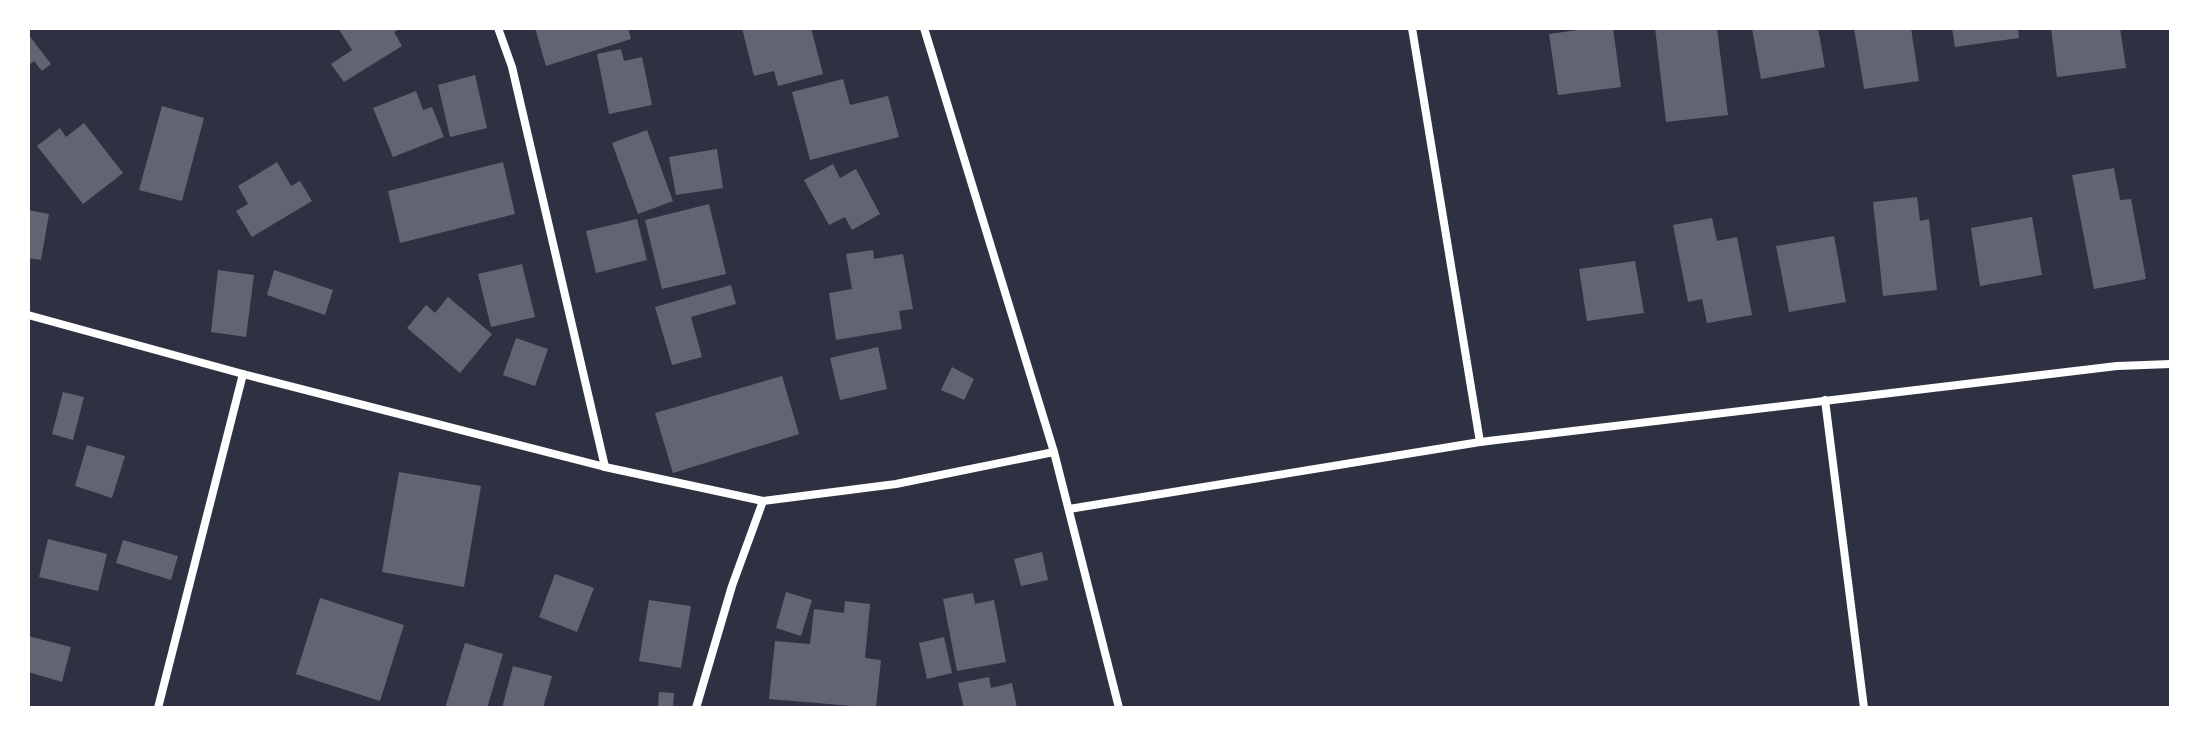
<svg xmlns="http://www.w3.org/2000/svg" width="2199" height="736" viewBox="0 0 2199 736" font-family="'DM Sans',sans-serif">
<style>
.building{fill:#626471}
.lines{fill:none;stroke-linecap:round;stroke-linejoin:round}
.minor{stroke:#fff;stroke-width:8}
</style>
<rect width="100%" height="100%" fill="#2d3142"/>
<g class="building">
<path d="M338,28h63l-7,4 8,14 -58,36 -13,-18 21,-14z"/>
<path d="M535,28h93l3,11 -85,27z"/>
<path d="M742,28h69l12,46 -45,12 -4,-15 -20,5z"/>
<path d="M1592,28h21l8,59 -63,8 -9,-61z"/>
<path d="M1655,28l62,1 11,86 -62,7z"/>
<path d="M1752,28h66l7,39 -64,12z"/>
<path d="M1854,28h57l8,53 -55,8z"/>
<path d="M1952,28h66l1,10 -64,9z"/>
<path d="M2051,28h69l6,40 -69,9z"/>
<path d="M28,34l23,30 -9,7 -8,-10 -6,5z"/>
<path d="M621,49l3,12 18,-4 10,48 -43,9 -12,-60z"/>
<path d="M475,75l12,53 -37,9 -12,-52z"/>
<path d="M843,79l7,26 38,-9 11,41 -89,23 -18,-68z"/>
<path d="M416,91l7,19 9,-3 12,30 -51,20 -20,-49z"/>
<path d="M162,106l42,12 -22,83 -43,-11z"/>
<path d="M84,123l39,50 -40,31 -46,-58 23,-18 6,9z"/>
<path d="M647,130l26,71 -35,13 -26,-71z"/>
<path d="M717,149l6,39 -47,7 -7,-38z"/>
<path d="M277,162l14,24 9,-5 12,20 -60,36 -16,-26 12,-7 -10,-18z"/>
<path d="M503,162l12,52 -115,29 -12,-52z"/>
<path d="M833,164l7,14 16,-9 24,45 -28,16 -7,-13 -16,8 -25,-45z"/>
<path d="M2114,168l6,32 11,-1 15,80 -52,10 -22,-114z"/>
<path d="M1917,197l3,24 9,-2 8,71 -54,6 -10,-94z"/>
<path d="M709,204l17,70 -64,15 -17,-69z"/>
<path d="M28,210l21,4 -8,46 -13,-2z"/>
<path d="M2032,217l10,58 -62,11 -9,-58z"/>
<path d="M1712,218l5,23 20,-4 15,78 -45,8 -5,-24 -14,3 -15,-77z"/>
<path d="M637,219l10,41 -51,13 -10,-42z"/>
<path d="M1834,236l12,66 -57,10 -13,-66z"/>
<path d="M873,250l1,9 29,-5 10,55 -14,2 3,18 -66,11 -7,-47 23,-4 -6,-35z"/>
<path d="M1635,261l9,52 -57,8 -8,-52z"/>
<path d="M522,264l13,53 -44,10 -13,-53z"/>
<path d="M218,270l36,5 -8,62 -35,-5z"/>
<path d="M274,270l59,20 -8,25 -58,-20z"/>
<path d="M731,285l5,19 -45,13 11,40 -30,8 -17,-58z"/>
<path d="M448,297l44,37 -32,39 -53,-45 19,-23 9,8z"/>
<path d="M516,338l32,11 -13,37 -32,-11z"/>
<path d="M878,347l9,42 -47,11 -10,-42z"/>
<path d="M952,367l22,12 -10,21 -23,-10z"/>
<path d="M782,376l17,58 -126,39 -18,-60z"/>
<path d="M63,392l21,5 -11,43 -21,-6z"/>
<path d="M87,445l38,11 -13,42 -37,-12z"/>
<path d="M399,472l82,14 -17,101 -82,-15z"/>
<path d="M48,539l59,15 -9,37 -59,-14z"/>
<path d="M123,540l55,16 -7,24 -55,-17z"/>
<path d="M1042,552l6,28 -27,6 -7,-27z"/>
<path d="M555,574l39,14 -17,44 -38,-15z"/>
<path d="M786,592l26,8 -11,36 -25,-8z"/>
<path d="M973,593l2,11 19,-4 12,62 -49,9 -14,-72z"/>
<path d="M320,598l84,27 -24,76 -84,-27z"/>
<path d="M649,600l42,6 -10,62 -42,-7z"/>
<path d="M845,601l25,3 -5,54 16,2 -5,48 -107,-9 6,-58 35,3 4,-35 30,4z"/>
<path d="M28,636l43,11 -9,35 -34,-10z"/>
<path d="M944,637l8,36 -25,6 -8,-36z"/>
<path d="M465,643l38,11 -16,54h-42z"/>
<path d="M513,666l39,10 -9,32h-41z"/>
<path d="M989,677l2,11 21,-5 5,25h-53l-6,-25z"/>
<path d="M659,692l15,1 -1,15h-15z"/>
</g>
<g class="lines">
<g class="minor">
<path d="M498,28l14,39 93,400"/>
<path d="M924,28l130,424 65,256"/>
<path d="M1412,28l68,414"/>
<path d="M28,315l215,59"/>
<path d="M1825,400l39,308"/>
<path d="M1069,509l411,-67 637,-76 54,-2"/>
<path d="M158,708l85,-334 362,93 158,34 133,-17 158,-32"/>
<path d="M696,708l36,-122 31,-85"/>
</g>
</g>
<rect width="2199" height="736" fill="none" stroke="#ffffff" stroke-width="60"/>
</svg>
